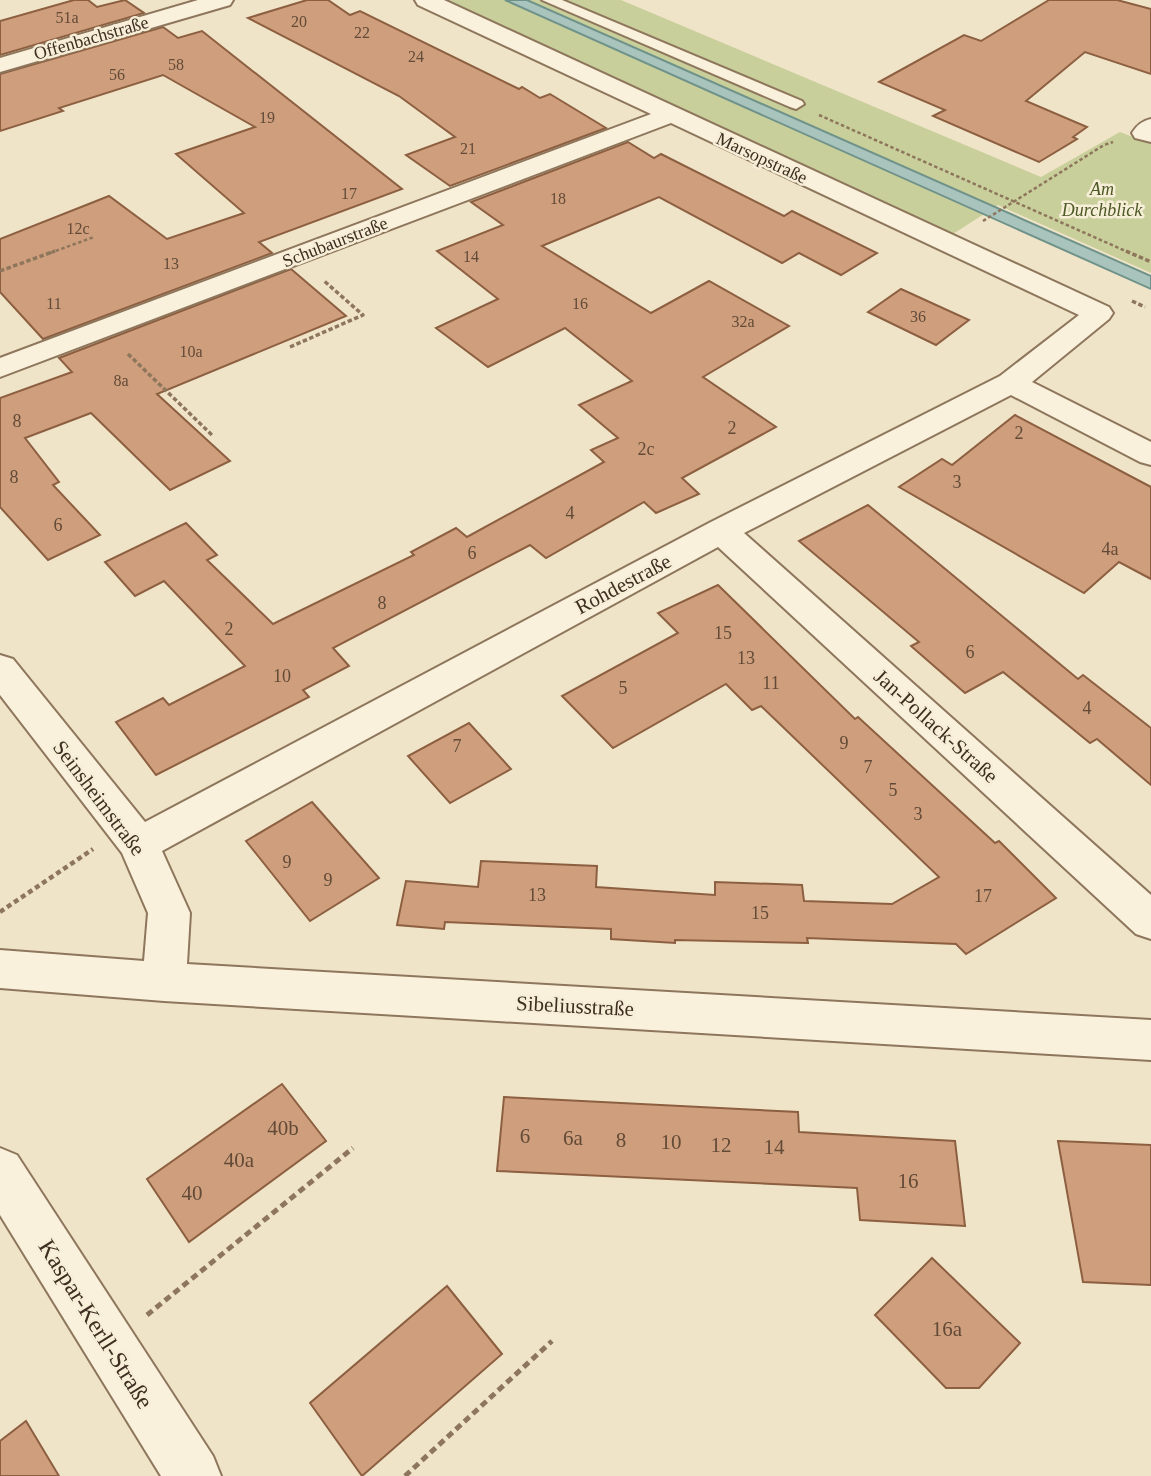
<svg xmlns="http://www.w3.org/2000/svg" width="1151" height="1476" viewBox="0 0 1151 1476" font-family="'Times New Roman',serif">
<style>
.green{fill:#c9cf9b}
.water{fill:#a9c4bc;stroke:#6f938a;stroke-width:2}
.building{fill:#cf9f7d;stroke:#8d5f41;stroke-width:2}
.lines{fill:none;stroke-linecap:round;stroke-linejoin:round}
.service-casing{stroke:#8d765c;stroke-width:4}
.minor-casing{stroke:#8d765c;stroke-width:4}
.tertiary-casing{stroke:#8d765c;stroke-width:4}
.path-far3{stroke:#8d765c;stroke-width:2.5;stroke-dasharray:3.5 2.5;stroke-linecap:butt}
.path-far2{stroke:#8d765c;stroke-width:3.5;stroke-dasharray:4.5 2.5;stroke-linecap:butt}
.path-far1{stroke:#8d765c;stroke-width:4.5;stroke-dasharray:5 3.5;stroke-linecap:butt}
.path{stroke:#8d765c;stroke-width:5;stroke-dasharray:7 4.5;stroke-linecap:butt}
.service{fill:#faf1dc;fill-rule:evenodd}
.minor{fill:#faf1dc;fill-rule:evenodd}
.tertiary{fill:#faf1dc;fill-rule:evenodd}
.labels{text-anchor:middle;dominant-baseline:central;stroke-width:5;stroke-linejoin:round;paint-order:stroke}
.far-number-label{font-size:16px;fill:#624a37}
.far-street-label{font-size:18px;fill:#3d2e20;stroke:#f7eed8}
.far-park-label{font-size:18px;font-style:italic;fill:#4d5a26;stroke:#f7eed8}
.number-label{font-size:18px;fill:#624a37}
.street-label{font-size:21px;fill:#3d2e20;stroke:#f7eed8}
.near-number-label{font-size:21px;fill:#624a37}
.near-street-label{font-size:24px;fill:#3d2e20;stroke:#f7eed8}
</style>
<rect width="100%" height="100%" fill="#f0e4c8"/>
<path class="green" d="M444,0h177l420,177 79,-45 31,12v129l-153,-68 -45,29z"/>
<path class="water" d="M505,0h22l624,276v13z"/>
<g class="building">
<path d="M74,0h14l9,7 28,-7 19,13 -144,42v-34z"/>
<path d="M307,0h21l22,15 10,-4 159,78 3,-2 18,11 10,-4 56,34 -156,58 -44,-31 49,-18 -56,-41 -151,-78z"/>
<path d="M1049,0h68l34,9v65l-66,-22 -59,49 61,26 -14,10 4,2 -38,23 -106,-46 12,-6 -66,-28 85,-47 17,6z"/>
<path d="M163,27l15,11 24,-7 200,158 -143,53 13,11 -229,86 -43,-47v-53l109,-43 58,43 77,-26 -68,-59 79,-27 -92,-52 -104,33 4,3 -63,20v-57z"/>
<path d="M628,142l26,16 7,-4 123,62 8,-5 85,42 -36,22 -42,-22 -17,10 -123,-66 -117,49 109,67 58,-32 80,45 -86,51 73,50 -94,51 17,16 -43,19 -12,-11 -98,56 -16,-13 -197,103 16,18 -46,24 6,7 -153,78 -40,-53 47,-24 6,7 76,-39 -81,-85 -29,15 -30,-34 81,-39 31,32 -10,5 66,64 141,-69 -3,-3 45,-24 11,9 137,-75 -13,-12 27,-12 -39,-33 53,-24 -67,-53 -77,39 -52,-39 62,-29 -61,-48 66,-26 -32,-23z"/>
<path d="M291,269l55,47 -189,78 73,67 -60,29 -79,-77 -66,25 34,44 -6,3 47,50 -52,25 -48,-53v-109l72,-26 -13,-14z"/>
<path d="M901,289l68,31 -33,25 -68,-33z"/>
<path d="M1015,415l136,72v92l-32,-17 -35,31 -185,-106 43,-28 10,6z"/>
<path d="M868,505l210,174 5,-4 68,53v57l-54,-46 -7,4 -87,-71 -38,21 -54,-47 8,-4 -120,-101z"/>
<path d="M718,585l137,134 3,-2 137,126 4,-2 57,57 -90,56 -10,-10 -149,-6 1,5 -133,-3v3l-64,-4v-10l-166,-7 -1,7 -47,-4 9,-44 72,6 3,-26 116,5 -1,21 119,8v-13l87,3 2,16 88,3 47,-27 -178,-171 -9,4 -26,-26 -113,64 -51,-52 116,-63 -20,-20z"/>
<path d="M469,723l42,46 -61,34 -42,-47z"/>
<path d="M312,802l67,76 -69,43 -64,-80z"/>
<path d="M282,1084l44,57 -137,101 -42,-63z"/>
<path d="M504,1097l294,15 1,20 156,9 10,85 -105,-6 -3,-32 -360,-17z"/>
<path d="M1058,1141l93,4v140l-68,-3z"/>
<path d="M932,1258l88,85 -41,45h-33l-71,-73z"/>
<path d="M447,1286l55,68 -140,122 -52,-73z"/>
<path d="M26,1421l33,55h-59v-35z"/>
</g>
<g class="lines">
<g class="service-casing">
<path id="service" d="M542,0h20l240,101 2,3 -8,5 -6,-2z"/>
</g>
<g class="minor-casing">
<g id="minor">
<path d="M415,0h29l665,307 4,6 -4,6 -77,63 119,60v23l-11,-3 -129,-67 -267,138 407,362v44l-15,-5 -418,-387 -556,304 28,62 -3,51 964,56v40l-987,-59 -164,-13v-38l144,11 4,-48 -26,-60 -122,-158v-40l13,4 132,163 564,-299 291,-147 79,-61 -408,-192 -671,254v-19l651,-244 -233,-109z"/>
<path d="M1151,119v23l-16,-4 -3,-5c5,-8 10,-12 19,-14z"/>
<path d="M0,1148l17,7 196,301 8,20h-60l-161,-261z"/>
</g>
</g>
<g class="tertiary-casing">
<path id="tertiary" d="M198,0h35l-3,5 -230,67v-14z"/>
</g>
<g class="path-far3">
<path d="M819,115l311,138"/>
<path d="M983,221l121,-76 9,-3"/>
<path d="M50,253l44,-16"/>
</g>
<g class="path-far2">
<path d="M1126,251l25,11"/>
<path d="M0,271l55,-20"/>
<path d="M1132,301l13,6"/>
<path d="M290,347l73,-32 -40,-35"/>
<path d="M128,354l85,82"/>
</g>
<path class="path-far1" d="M0,912l93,-63"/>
<g class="path">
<path d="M147,1315l206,-167"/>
<path d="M405,1476l147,-135"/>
</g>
<use href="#service" class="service"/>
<use href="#minor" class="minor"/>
<use href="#tertiary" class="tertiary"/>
</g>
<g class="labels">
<g class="far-number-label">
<text x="67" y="17">51a</text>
<text x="299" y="21">20</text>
<text x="362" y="32">22</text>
<text x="416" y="56">24</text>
<text x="176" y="64">58</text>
<text x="117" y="74">56</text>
<text x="267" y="117">19</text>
<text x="468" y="148">21</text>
<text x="349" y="193">17</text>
<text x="558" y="198">18</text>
<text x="78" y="228">12c</text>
<text x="471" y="256">14</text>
<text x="171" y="263">13</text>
<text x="54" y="303">11</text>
<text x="580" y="303">16</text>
<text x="918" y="316">36</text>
<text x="743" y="321">32a</text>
<text x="191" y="351">10a</text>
<text x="121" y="380">8a</text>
</g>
<g class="far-street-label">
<text transform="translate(91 38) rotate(-16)">Offenbachstraße</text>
<text transform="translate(762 158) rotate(25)">Marsopstraße</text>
<text transform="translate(335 242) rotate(-21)">Schubaurstraße</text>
</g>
<g class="far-park-label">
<text x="1102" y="189">Am<tspan x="1102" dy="21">Durchblick</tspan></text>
</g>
<g class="number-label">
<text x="17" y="421">8</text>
<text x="732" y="428">2</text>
<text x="1019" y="433">2</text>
<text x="646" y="449">2c</text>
<text x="14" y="477">8</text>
<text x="957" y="482">3</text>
<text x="570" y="513">4</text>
<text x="58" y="525">6</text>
<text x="1110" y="549">4a</text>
<text x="472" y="553">6</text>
<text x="382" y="603">8</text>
<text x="229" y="629">2</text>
<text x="723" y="633">15</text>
<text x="970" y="652">6</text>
<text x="746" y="658">13</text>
<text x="282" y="676">10</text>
<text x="771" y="683">11</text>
<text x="623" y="688">5</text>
<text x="1087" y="708">4</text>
<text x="844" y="743">9</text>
<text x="457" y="746">7</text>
<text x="868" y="767">7</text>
<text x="893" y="790">5</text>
<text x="918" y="814">3</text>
<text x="287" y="862">9</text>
<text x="328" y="880">9</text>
<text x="537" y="895">13</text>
<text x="983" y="896">17</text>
<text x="760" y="913">15</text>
</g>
<g class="street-label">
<text transform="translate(623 584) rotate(-28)">Rohdestraße</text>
<text transform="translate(936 726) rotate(42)">Jan-Pollack-Straße</text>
<text transform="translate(99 798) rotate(53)">Seinsheimstraße</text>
<text transform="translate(575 1006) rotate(3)">Sibeliusstraße</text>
</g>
<g class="near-number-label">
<text x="283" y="1128">40b</text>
<text x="525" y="1136">6</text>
<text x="573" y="1138">6a</text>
<text x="621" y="1140">8</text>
<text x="671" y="1142">10</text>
<text x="721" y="1145">12</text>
<text x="774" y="1147">14</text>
<text x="239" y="1160">40a</text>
<text x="908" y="1181">16</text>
<text x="192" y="1193">40</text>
<text x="947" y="1329">16a</text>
</g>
<g class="near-street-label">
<text transform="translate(96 1324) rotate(58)">Kaspar-Kerll-Straße</text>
</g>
</g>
</svg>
